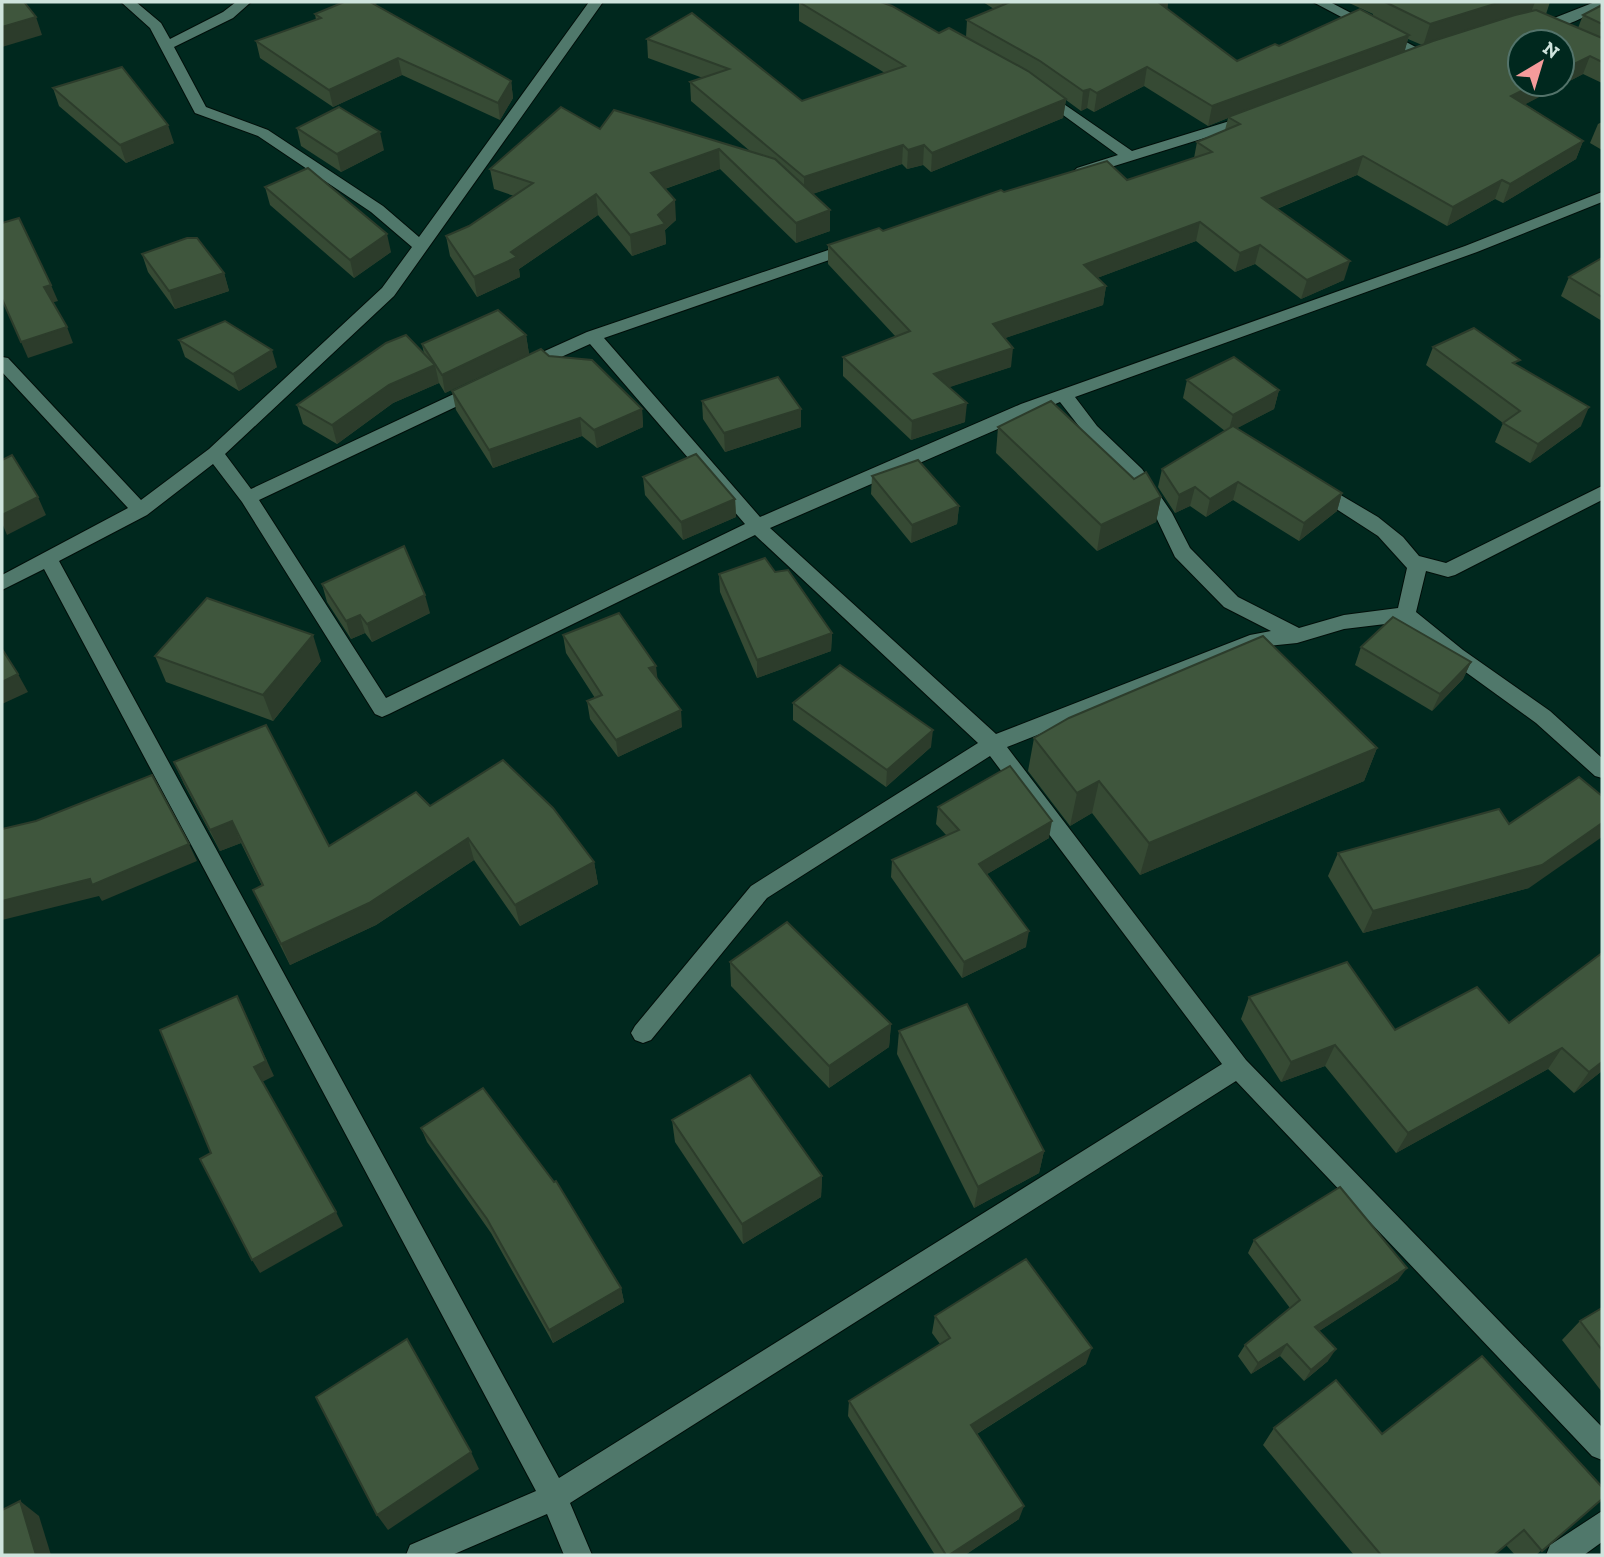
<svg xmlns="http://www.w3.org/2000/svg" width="1604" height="1557" viewBox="0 0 1604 1557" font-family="'Zilla Slab',serif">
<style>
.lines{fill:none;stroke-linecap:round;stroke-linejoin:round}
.minor-casing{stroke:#000e09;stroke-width:2}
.minor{fill:#50786b;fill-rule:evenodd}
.wall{fill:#364a34;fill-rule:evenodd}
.shaded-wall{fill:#2c3c2b}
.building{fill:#3f563d;stroke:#2c3c2b;stroke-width:2}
</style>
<rect width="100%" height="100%" fill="#00281e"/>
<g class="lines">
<g class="minor-casing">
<g id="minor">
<path d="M121,2h15l25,21 9,16 53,-27 13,-10h15l-18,16 -59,29 32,60 62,23 115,76 36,31 170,-235h14l-209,294 -169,158 26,35 222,-104h12l3,4 -3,4 -226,107 127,198 359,-174 -155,-180 -60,27 -6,2 -9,-6 3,-4 69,-31 262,-89h12l2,3 -2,3 -257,89 156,179 261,-113 444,-158 137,-54v10l-125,50 -402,145 22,29 45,43 30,44 18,35 48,49 61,31 45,-13 54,-7 9,-40 -29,-32 -68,-44 -3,-4 3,-4h12l56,33 25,20 16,19 27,7 156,-77v14l-147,75 -7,2 -22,-6 -10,41 47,38 87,61 52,47v20l-7,-2 -59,-53 -87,-63 -47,-38 -58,7 -47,14 -38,4 -252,100 239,313 356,367v33l-10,-4 -356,-375 -666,422 22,52h-28l-17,-41 -95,41h-46l4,-10 126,-54 -492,-922 -42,21v-15l126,-67 -126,-136v-15l6,1 133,142 68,-51 173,-161 30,-41 -41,-35 -113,-76 -63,-23 -45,-85zM1060,402l25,32 45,43 25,38 20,42 49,50 47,24 -21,4 -254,99 -226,-206zM213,464l29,38 133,212 7,3 7,-3 366,-179 223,208 -227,143 -116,140 -4,7 4,7 8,3 8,-3 116,-142 223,-142 232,308 -663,414 -500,-917 88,-46z"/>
<path d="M1313,2h17l99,52 -2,3h-10z"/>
<path d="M1595,2h7v7c-19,7 -55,31 -73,15l7,-4 8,2z"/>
<path d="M1042,89l90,62 114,-35h10l2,3 -2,3 -174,54 -8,-5 3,-3 41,-13 -81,-59 -2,-3 2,-3z"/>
<path d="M1602,1511v31l-18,13h-38l4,-10z"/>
</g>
</g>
<use href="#minor" class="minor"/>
</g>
<g class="wall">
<path d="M344,2h37l-7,2 137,77 2,17 -13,22 -98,-45 -69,32 -73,-49 -4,-17 60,-21 -1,-6z"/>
<path d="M799,2l140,31 27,4 1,-17 27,-11 -11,-7h189l-4,1 -1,6 70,52 42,-15 94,-31v-1l-26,-12h203l-4,12 32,14 5,-13 19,-10v78l-19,-9 -58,30 58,37 -7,18 -73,44 -8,-4 -48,27 -90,-51 -80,34 67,71 -43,19 -46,-35 -20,8 -39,-31 -99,37 9,8 -3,19 -98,33 6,29 -62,20 16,35 -54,18 -68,-64v-19l53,-20 -68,-73v-19l55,-14 121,-39 123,-12 67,-22 3,-16 28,-12 3,-12 -20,8 -64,-40 -50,26 -7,-4 -6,3 -15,-11 -3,18 -132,54 -8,-7 -16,4 -5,-5 -90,30 18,16v21l-34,12 -76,-74 -55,20 11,31 -11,10 1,14 -34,12 -34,-41 -79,54 1,8 -43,20 -27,-41 -4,-20 23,-10 45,-30 -20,-7 -4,-20 110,-40 150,22 -59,-50 -1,-19 13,-4 -55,-20 -1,-19 45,-26 110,88 83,-28 -86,-52zM1408,39l14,6 -18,7z"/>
<path d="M53,88l121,55 -48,20 -67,-57z"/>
<path d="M1602,122v28l-12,-7 8,-19z"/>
<path d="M297,128l87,22 -43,22 -40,-26z"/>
<path d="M265,187l126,65 -37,26 -84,-73z"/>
<path d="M142,254l82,19 5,18 -54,18 -27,-37z"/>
<path d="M1602,258v63l-41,-25 8,-19z"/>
<path d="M526,335l3,19 -84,39 -6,-10 -46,20 -56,41 -34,-20 -6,-19 127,-51 -2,-10z"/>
<path d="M179,340l98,27 -38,24 -54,-34z"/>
<path d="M1433,347l84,18 64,61 -51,37 -35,-21 8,-19 -77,-58z"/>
<path d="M549,356l93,53 1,18 -46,21 -15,-12 -89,32 -37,-58 -4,-19z"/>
<path d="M1187,380l92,10 -5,19 -37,19 105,65 -5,18 -38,30 -66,-41 -27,17 -16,-11 -15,7 -17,-26 4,-18 63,-38 -42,-33z"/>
<path d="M702,401l99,26 -76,25 -22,-33z"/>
<path d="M998,427l136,52 27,18 -5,25 -59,29 -101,-98z"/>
<path d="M872,476l87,30 -2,18 -46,19 -40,-49z"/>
<path d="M643,477l92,22 1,18 -53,23 -38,-45z"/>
<path d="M775,572l57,61 -1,18 -74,27 -37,-86 -1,-18z"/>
<path d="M322,584l108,29 -58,29 -7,-9 -14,6 -24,-37z"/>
<path d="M563,635l94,43 25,49 -64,30 -28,-38 -3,-18 8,-3 -29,-45z"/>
<path d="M1361,647l110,15 -8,17 -31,32 -77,-46z"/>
<path d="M155,656l166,5 -48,60 -107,-39z"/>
<path d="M793,703l138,44 -45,40 -93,-67z"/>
<path d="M1034,738l343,10 -13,33 -224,94 -48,-62 -22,13 -42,-55z"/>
<path d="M174,762l155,84 101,-40 164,56 4,22 -78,42 -46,-66 -98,65 -86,40 -27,-54 -10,-21 9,-4 -21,-43 -21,8 -36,-67z"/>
<path d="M938,807l111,31 -62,36 39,73 -64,31 -71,-101 1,-17 55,-24 -11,-12z"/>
<path d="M1338,853l191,35 -166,45 -35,-57z"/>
<path d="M1602,953v118l-28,22 -26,-24 -152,84 -71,-87 -44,16 -40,-63 8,-22 146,33 114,-7z"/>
<path d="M730,962l161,62 -2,23 -60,41 -98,-102z"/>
<path d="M899,1031l145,120 -5,22 -65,35 -77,-154z"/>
<path d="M672,1120l150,56 -1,21 -78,47 -68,-102z"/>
<path d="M421,1128l200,160 3,14 -71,41 -62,-110 -64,-91z"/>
<path d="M1254,1240l144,40 -79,51 9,30 -24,20 -24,-25 -29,18 -13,-18 7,-11 45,-37 -42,-55z"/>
<path d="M1602,1308v84l-40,-52 18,-19z"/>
<path d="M935,1316l151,48 -109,70 42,85 -54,36h-30l-87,-139 1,-15 91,-57 -8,-11z"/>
<path d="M1274,1428l108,6 220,65 -66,56h-21l-9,-10 -12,10h-140l-91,-110z"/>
</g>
<g class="shaded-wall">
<path d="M1154,2h18l-4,1 -1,9z"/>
<path d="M1501,2h34l-5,13 -107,31 7,-22z"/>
<path d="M36,17l6,18 -40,12v-20z"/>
<path d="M1409,35l-5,19 -176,63v1l-20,8 4,-20z"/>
<path d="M1590,56l-7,18 -78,41 6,-19 24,-12h27v-14z"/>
<path d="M398,58l4,17 -69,32 -4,-17z"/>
<path d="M1147,67l-3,19 -50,26 3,-19z"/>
<path d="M511,81l2,17 -13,22 -2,-17z"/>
<path d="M1090,89l-3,19 -6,3 2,-20z"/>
<path d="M1066,99l-3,19 -132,54 1,-19z"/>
<path d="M168,125l6,18 -48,20 -6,-18z"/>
<path d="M380,132l4,18 -43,22 -4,-18z"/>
<path d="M1583,141l-7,18 -73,44 7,-19z"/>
<path d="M903,145l-1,19 -98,33v-20z"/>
<path d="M924,145l-1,20 -16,4 1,-19z"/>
<path d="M719,149l1,20 -67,24 -2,-20z"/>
<path d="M1363,156l-6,19 -100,42 5,-19z"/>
<path d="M1502,180l-7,19 -48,27 6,-19z"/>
<path d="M596,194l2,21 -79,54 1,8 -43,20 -3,-20z"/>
<path d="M675,200l1,20 -11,10 1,14 -34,12 -2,-21 28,-20z"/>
<path d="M830,210v21l-34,12v-20z"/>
<path d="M1200,222l-4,19 -115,43 3,-19z"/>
<path d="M387,234l4,18 -37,26 -4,-18z"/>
<path d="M1260,245l-5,19 -20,8 5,-19z"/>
<path d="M1350,261l-6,19 -43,19 6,-19z"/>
<path d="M224,273l5,18 -54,18 -6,-18z"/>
<path d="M51,285l7,16 -7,2 -7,-16z"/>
<path d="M1106,286l-3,19 -112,38 2,-19z"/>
<path d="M67,327l6,16 -45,15 -7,-16z"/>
<path d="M526,335l3,19 -84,39 -3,-18z"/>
<path d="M1013,348l-2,19 -79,26 2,-19z"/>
<path d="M272,350l5,17 -38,24 -6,-17z"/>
<path d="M435,365l4,18 -46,20 -56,41 -5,-19 57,-40z"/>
<path d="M1279,390l-5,19 -46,24 5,-18z"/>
<path d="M967,403l-2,19 -54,18 1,-19z"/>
<path d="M1589,407l-8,19 -51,37 8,-19z"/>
<path d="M642,409l1,18 -46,21 -3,-18z"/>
<path d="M801,409v18l-76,25 -1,-19z"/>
<path d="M580,418l2,18 -89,32 -4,-18z"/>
<path d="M1238,482l-5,18 -27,17 4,-18z"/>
<path d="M1195,487l-5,19 -15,7 4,-18z"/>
<path d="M1342,493l-5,18 -38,30 5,-18z"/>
<path d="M38,497l8,18 -39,20 -5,-12v-8z"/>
<path d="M1161,497l-5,25 -59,29 4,-26z"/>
<path d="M735,499l1,18 -53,23 -2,-18z"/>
<path d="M959,506l-2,18 -46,19 1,-18z"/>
<path d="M425,595l5,18 -58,29 -5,-18z"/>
<path d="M360,615l5,18 -14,6 -5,-18z"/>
<path d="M832,633l-1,18 -74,27v-18z"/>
<path d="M313,635l8,26 -48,60 -10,-26z"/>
<path d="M1471,662l-8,17 -31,32 8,-17z"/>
<path d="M656,666l2,17 -9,-15z"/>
<path d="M18,674l10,18 -26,12v-22z"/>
<path d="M681,710l1,17 -64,30 -2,-17z"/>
<path d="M933,730l-2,17 -45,40 1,-17z"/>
<path d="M1377,748l-13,33 -224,94 9,-32z"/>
<path d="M1099,781l-7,32 -22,13 7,-33z"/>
<path d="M232,821l9,22 -21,8 -10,-21z"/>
<path d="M1052,821l-3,17 -72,42 2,-16z"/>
<path d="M1602,823v14l-73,51 -166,45 10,-22z"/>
<path d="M468,838l6,22 -98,65 -86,40 -9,-21z"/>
<path d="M189,844l8,17 -95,40 -3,-5 -97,24v-19z"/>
<path d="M594,862l4,22 -78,42 -5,-21z"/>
<path d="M1029,931l-3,16 -64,31 2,-16z"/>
<path d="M237,996l37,80 -12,6 -8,-15z"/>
<path d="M891,1024l-2,23 -60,41v-22z"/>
<path d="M1335,1045l-10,21 -44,16 10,-20z"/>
<path d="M1562,1048l-14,21 -152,84 12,-20z"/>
<path d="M1602,1062v9l-28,22 15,-21z"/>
<path d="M1044,1151l-5,22 -65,35 4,-21z"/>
<path d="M822,1176l-1,21 -78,47 -1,-20z"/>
<path d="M336,1212l7,14 -83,47 -8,-13z"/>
<path d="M1407,1268l-9,12 -91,59 8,-12z"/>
<path d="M621,1288l3,14 -71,41 -4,-13z"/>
<path d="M1287,1344l-7,12 -29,18 7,-11z"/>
<path d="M1092,1348l-6,16 -119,76 4,-15z"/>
<path d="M1336,1349l-8,12 -24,20 7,-11z"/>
<path d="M471,1452l8,17 -91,61 -11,-15z"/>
<path d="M20,1501l19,15 12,39h-15z"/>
<path d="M1024,1506l-5,13 -54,36h-16z"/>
</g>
<g class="building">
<path d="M2,2h22l12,15 -34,10z"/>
<path d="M344,2h26l141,79 -13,22 -100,-45 -69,32 -73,-49 65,-23 -6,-4z"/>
<path d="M799,2h82l11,4 47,27 10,-5 79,43 38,28 -134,54 -8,-8 -16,5 -5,-5 -99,32 -114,-95 39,-13 -82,-30 45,-26 110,88 103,-35z"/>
<path d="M1010,2h148l79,59 38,-17 4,2 81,-37 49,26 -197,71 -65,-39 -50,26 -7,-4 -7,2 -43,-30 -73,-41z"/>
<path d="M1385,2h116l-71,22z"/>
<path d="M1602,5v19l-19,-9z"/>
<path d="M1536,10l66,28v24l-12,-6 -28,14v-28h-42v42h15l-24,12 72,45 -73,43 -8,-4 -49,27 -90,-51 -101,42 88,63 -43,19 -47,-35 -20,8 -40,-31 -116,43 22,21 -113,38 20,24 -79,26 33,29 -55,18 -69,-64 67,-26 -82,-86 51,-17 4,3 118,-41 3,2 103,-31 20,19 85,-28 -15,-10 43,-18 -12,-7 205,-76 82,-26z"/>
<path d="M122,67l46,58 -48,20 -67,-57z"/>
<path d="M339,107l41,25 -43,22 -40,-26z"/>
<path d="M561,107l39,22 14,-19 161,49 55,51 -34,13 -77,-74 -68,24 24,27 -17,15 7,9 -35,11 -34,-41 -85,58 6,5 -43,20 -28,-41 23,-10 64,-43 -43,-14z"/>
<path d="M308,168l79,66 -37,26 -85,-73z"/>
<path d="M19,218l32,67 -7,2 23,40 -46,15 -19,-43v-76z"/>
<path d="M187,238h10l27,35 -55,18 -27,-37z"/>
<path d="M1602,258v39l-33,-20z"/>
<path d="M498,310l28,25 -84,40 -20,-31z"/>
<path d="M225,321l47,29 -39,24 -54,-34z"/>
<path d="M1474,328l46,32 -7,3 76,44 -51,37 -35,-21 17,-12 -87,-64z"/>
<path d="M406,335l29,30 -46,20 -57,40 -35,-20 89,-62z"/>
<path d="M541,349l8,7 43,4 50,49 -48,21 -14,-12 -91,32 -37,-59z"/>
<path d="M1234,357l45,33 -46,25 -46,-35z"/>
<path d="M778,377l23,32 -77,24 -22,-32z"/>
<path d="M1051,401l83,78 12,-7 15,25 -60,28 -103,-98z"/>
<path d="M1233,426l109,67 -38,30 -66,-41 -28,17 -15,-12 -16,8 -17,-26z"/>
<path d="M696,454l39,45 -54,23 -38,-45z"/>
<path d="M12,455l26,42 -36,18v-55z"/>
<path d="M918,460l41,46 -47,19 -40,-49z"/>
<path d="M404,546l21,49 -58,29 -7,-9 -14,6 -24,-37z"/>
<path d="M765,558l10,14 13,-2 44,63 -75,27 -38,-86z"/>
<path d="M207,598l106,37 -50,60 -108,-39z"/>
<path d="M619,613l37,53 -7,2 32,42 -65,30 -29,-39 15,-6 -39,-60z"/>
<path d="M1393,617l78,45 -31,32 -79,-47z"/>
<path d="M1263,636l114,112 -228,95 -50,-62 -22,12 -43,-55 35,-20z"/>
<path d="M2,649l16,25 -16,8z"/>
<path d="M840,665l93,65 -46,40 -94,-67z"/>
<path d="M266,725l63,121 87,-54 14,14 73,-46 50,48 41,54 -79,43 -47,-67 -99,65 -88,41 -28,-54 10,-5 -31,-64 -22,9 -36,-68z"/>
<path d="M1010,766l42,55 -73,43 50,67 -65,31 -72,-102 67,-30 -21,-23z"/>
<path d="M152,775l37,69 -97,41 -2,-6 -88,22v-72l34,-8z"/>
<path d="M1579,777l23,19v27l-60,42 -169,46 -35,-58 161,-44 10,15z"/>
<path d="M787,922l104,102 -62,42 -99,-104z"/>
<path d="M1602,953v109l-13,10 -27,-24 -154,85 -73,-88 -44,17 -42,-65 98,-35 48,68 82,-43 32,36z"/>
<path d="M237,996l29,65 -12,6 82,145 -84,48 -52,-101 11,-6 -51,-123z"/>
<path d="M967,1004l77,147 -66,36 -79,-156z"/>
<path d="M750,1075l72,101 -80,48 -70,-104z"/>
<path d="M483,1088l71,94 2,-1 65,107 -72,42 -62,-111 -66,-91z"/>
<path d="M1340,1187l67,81 -92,59 21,22 -25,21 -24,-26 -29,19 -13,-18 55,-45 -46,-60z"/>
<path d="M1026,1259l66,89 -121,77 53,81 -75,49h-3l-97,-154 101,-63 -15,-22z"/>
<path d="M1602,1308v42l-22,-29z"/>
<path d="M407,1339l64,113 -94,63 -61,-118z"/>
<path d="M1482,1356l120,131v12l-60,52 -18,-21 -30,25h-113l-107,-127 62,-48 46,54z"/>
<path d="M20,1501l16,54h-34v-45z"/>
</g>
<rect width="1604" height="1557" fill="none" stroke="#cfe4dd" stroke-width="7"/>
<g transform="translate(1541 63) rotate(38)"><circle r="33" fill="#00281e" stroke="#53736a" stroke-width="2"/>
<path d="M0-5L12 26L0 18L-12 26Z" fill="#f59b9b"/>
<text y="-10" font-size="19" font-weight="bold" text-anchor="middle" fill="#cfe4dd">N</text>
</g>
</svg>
